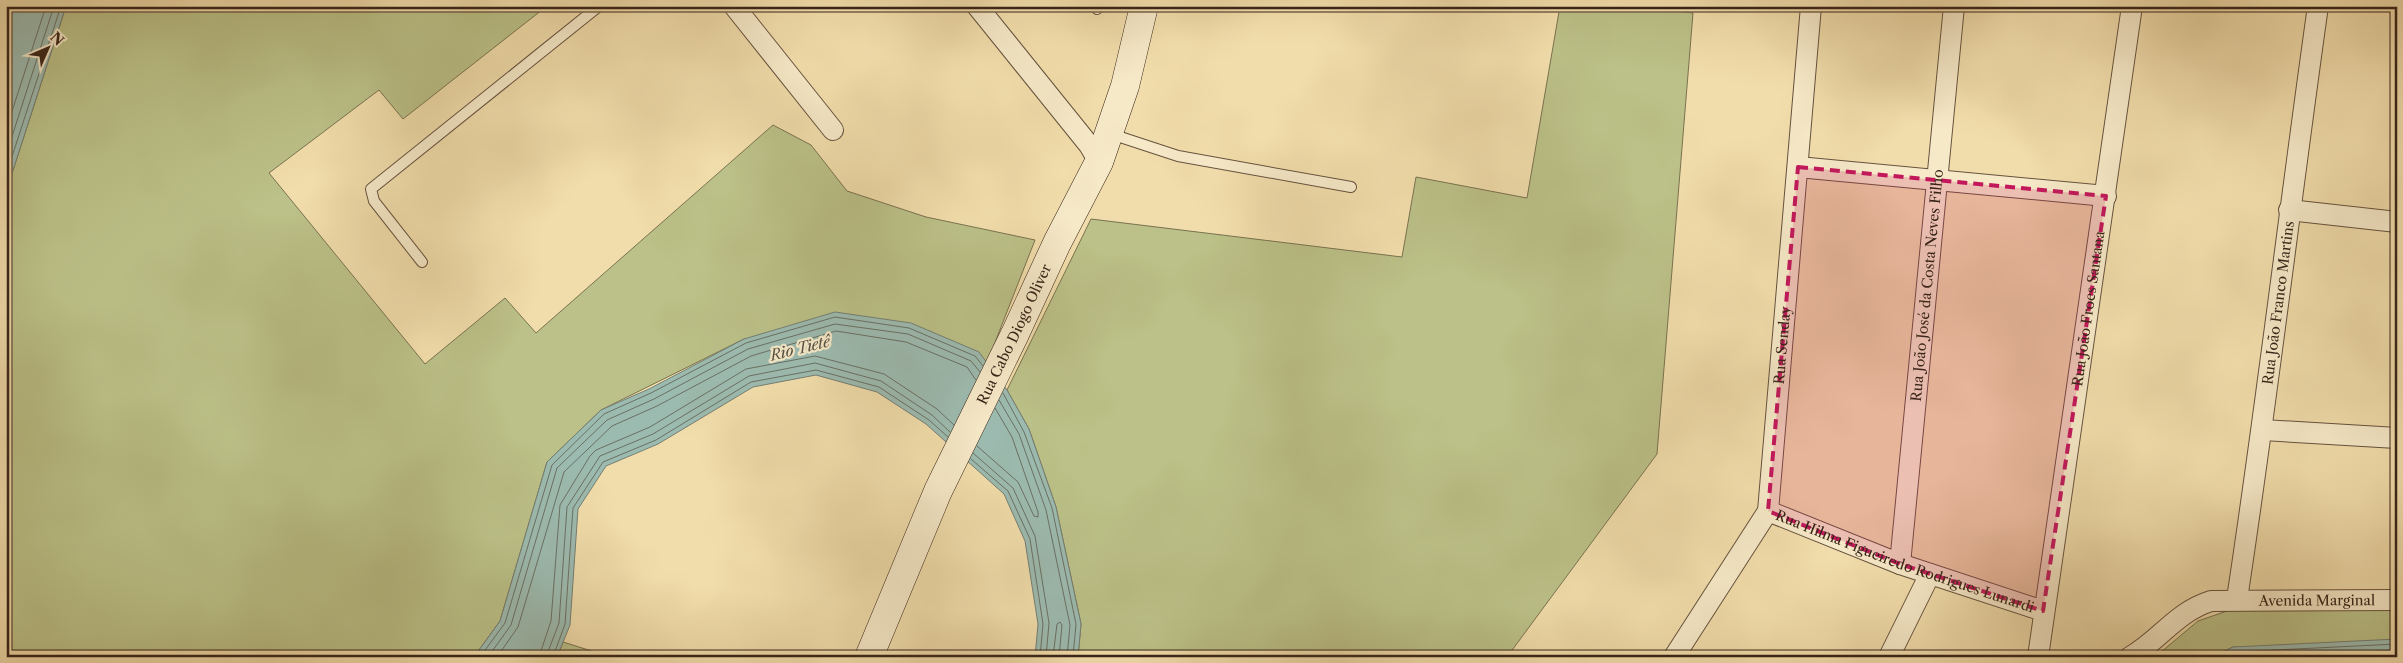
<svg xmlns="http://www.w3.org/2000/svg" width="2403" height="663" viewBox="0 0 2403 663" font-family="'Libre Caslon Text',serif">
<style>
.green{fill:#bbc188;stroke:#7a7250}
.water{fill:#9cbbb0;stroke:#747f74}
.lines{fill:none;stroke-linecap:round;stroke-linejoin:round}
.shore{stroke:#6a7064;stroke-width:1}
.lane-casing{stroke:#66523e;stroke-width:12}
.street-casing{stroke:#66523e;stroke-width:22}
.secondary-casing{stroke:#382419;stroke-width:29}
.lane{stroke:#f6e9c8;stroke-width:10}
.street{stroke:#f6e9c8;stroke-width:20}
.secondary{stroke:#f6e9c8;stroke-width:28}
.marked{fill:#c2185b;fill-opacity:0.2;stroke:#c2185b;stroke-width:4;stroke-dasharray:10 6;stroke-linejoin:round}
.labels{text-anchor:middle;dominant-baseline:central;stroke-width:4.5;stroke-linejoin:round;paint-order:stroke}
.street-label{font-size:14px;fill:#382419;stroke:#f6e9c8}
.water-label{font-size:15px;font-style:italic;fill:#565146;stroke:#f6e9c8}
</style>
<rect width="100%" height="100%" fill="#f1ddab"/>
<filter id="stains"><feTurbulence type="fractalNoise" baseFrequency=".004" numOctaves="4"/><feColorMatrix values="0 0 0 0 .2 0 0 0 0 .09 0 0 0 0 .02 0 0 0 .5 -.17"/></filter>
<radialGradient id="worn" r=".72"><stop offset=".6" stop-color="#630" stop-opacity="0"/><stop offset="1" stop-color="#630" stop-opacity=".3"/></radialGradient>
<g class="green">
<path d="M66,6h481l-144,113 -24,-29 -110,83 156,191 80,-66 31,35 237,-208 38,20 36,46 79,26 109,23 -48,123 -243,-24 -143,71 -54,52 -47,159 -26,36h-468v-465z"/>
<path d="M1560,6h68l65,7 -36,441 -150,203h-429l3,-33 -25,-117 -27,-78 -22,-39 84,-171 311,38 14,-80 111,21z"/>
<path d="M2247,604l150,3v42l-164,-2 -22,10h-56l43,-36z"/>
<path d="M563,642l35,11 1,4h-42z"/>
</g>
<g class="water">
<path d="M14,6h52l-60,186v-164z"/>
<path d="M835,312l76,11 68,29 28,38 22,39 27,78 25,117 -3,33h-43l3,-33 -13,-83 -21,-47 -78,-70 -49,-32 -61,-17 -63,12 -95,57 -52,22 -28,43 -8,116 -13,32h-83l26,-36 47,-159 54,-52 48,-21 95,-50z"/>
<path d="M2397,639v18h-185l21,-10z"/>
</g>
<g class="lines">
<g class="shore">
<path d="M6,130l40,-124"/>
<path d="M6,155l48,-149"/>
<path d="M6,175l55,-169"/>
<path d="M1003,393l21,39 28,76 24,116 -3,33"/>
<path d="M999,400l20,34 27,76 24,115 -3,32"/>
<path d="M977,446l41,36 16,34 4,1v-5l-26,-75 -17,-29"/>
<path d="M973,453l40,35 22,48 14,87 -3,34"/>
<path d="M971,459l37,32 22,48 13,85 -3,33"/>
<path d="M480,657l25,-34 47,-158 52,-51 47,-21 95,-50 89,-26 74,11 66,28 8,10"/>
<path d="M488,657l23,-32 46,-157 50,-48 47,-21 94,-50 87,-25 73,10 63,27 9,11"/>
<path d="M497,657l21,-30 46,-155 48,-46 45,-20 94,-50 85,-25 70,11 61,25 9,13"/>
<path d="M539,657l12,-36 9,-116 30,-49 6,-6 54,-23 96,-58 69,-13 69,18 53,35 17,16"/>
<path d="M546,657l13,-34 8,-116 33,-51 53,-22 96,-58 66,-13 66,18 51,34 18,17"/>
<path d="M553,657l12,-33 8,-116 30,-46 53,-22 95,-58 65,-12 63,17 50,33 19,17"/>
<path d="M1053,657l4,-33 3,-2 2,3 -3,32"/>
<path d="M2225,657l10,-5 162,-8"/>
<path d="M2269,657l128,-7"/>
</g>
<g class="lane-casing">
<g id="lane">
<path d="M1097,9l1,-3"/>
<path d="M1111,134l67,22 173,31"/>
<path d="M422,262l-48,-61 -3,-12 228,-183"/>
</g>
</g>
<g class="street-casing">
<g id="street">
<path d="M734,6l99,124"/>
<path d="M977,6l112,139 10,17"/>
<path d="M1798,167l308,29"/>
<path d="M2289,210l108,12"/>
<path d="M2263,430l134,8"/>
<path id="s1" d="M1768,511l132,53 143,47"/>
<path id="s2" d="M1900,564l54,-558"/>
<path id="s3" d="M2237,599c30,-197 53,-395 81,-593"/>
<path id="s4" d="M1674,657l94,-146 43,-505"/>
<path d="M1889,657l41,-83"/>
<path id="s5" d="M2038,657l94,-651"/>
<path id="s6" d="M2130,657c30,-17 46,-45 81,-56l186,-1"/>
</g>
</g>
<g class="secondary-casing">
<g id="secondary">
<path id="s7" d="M869,657l69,-166 77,-157 42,-91 42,-81 26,-76 19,-80"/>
</g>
</g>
<use href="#lane" class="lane"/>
<use href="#street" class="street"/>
<use href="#secondary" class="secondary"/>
</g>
<path class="marked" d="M1798,167l308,29 -63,415 -143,-47 -132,-53z"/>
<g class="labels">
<g class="street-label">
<text stroke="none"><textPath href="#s2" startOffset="280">Rua João José da Costa Neves Filho</textPath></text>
<text stroke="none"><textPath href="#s3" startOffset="299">Rua João Franco Martins</textPath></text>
<text stroke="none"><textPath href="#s5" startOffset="352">Rua João Froes Santana</textPath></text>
<text stroke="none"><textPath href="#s7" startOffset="354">Rua Cabo Diogo Oliver</textPath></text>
<text stroke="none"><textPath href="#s4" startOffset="340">Rua Senday</textPath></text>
<text stroke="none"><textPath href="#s1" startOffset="146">Rua Hilma Figueiredo Rodrigues Lunardi</textPath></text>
<text stroke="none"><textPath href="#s6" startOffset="205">Avenida Marginal</textPath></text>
</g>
<g class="water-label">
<text transform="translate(800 348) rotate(-14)">Rio Tietê</text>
</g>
</g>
<rect width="2403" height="663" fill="none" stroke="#f1ddab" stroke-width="25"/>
<rect x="8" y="8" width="2388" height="648" fill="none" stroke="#382419" stroke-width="2.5"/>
<rect x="12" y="12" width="2378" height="638" fill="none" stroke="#382419"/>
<g transform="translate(48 48) rotate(45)" stroke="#f6e9c8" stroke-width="4" paint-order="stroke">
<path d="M0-4L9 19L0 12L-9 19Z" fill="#382419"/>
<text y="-8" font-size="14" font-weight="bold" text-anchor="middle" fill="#382419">N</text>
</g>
<rect width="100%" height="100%" filter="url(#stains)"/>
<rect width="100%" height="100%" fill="url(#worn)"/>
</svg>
